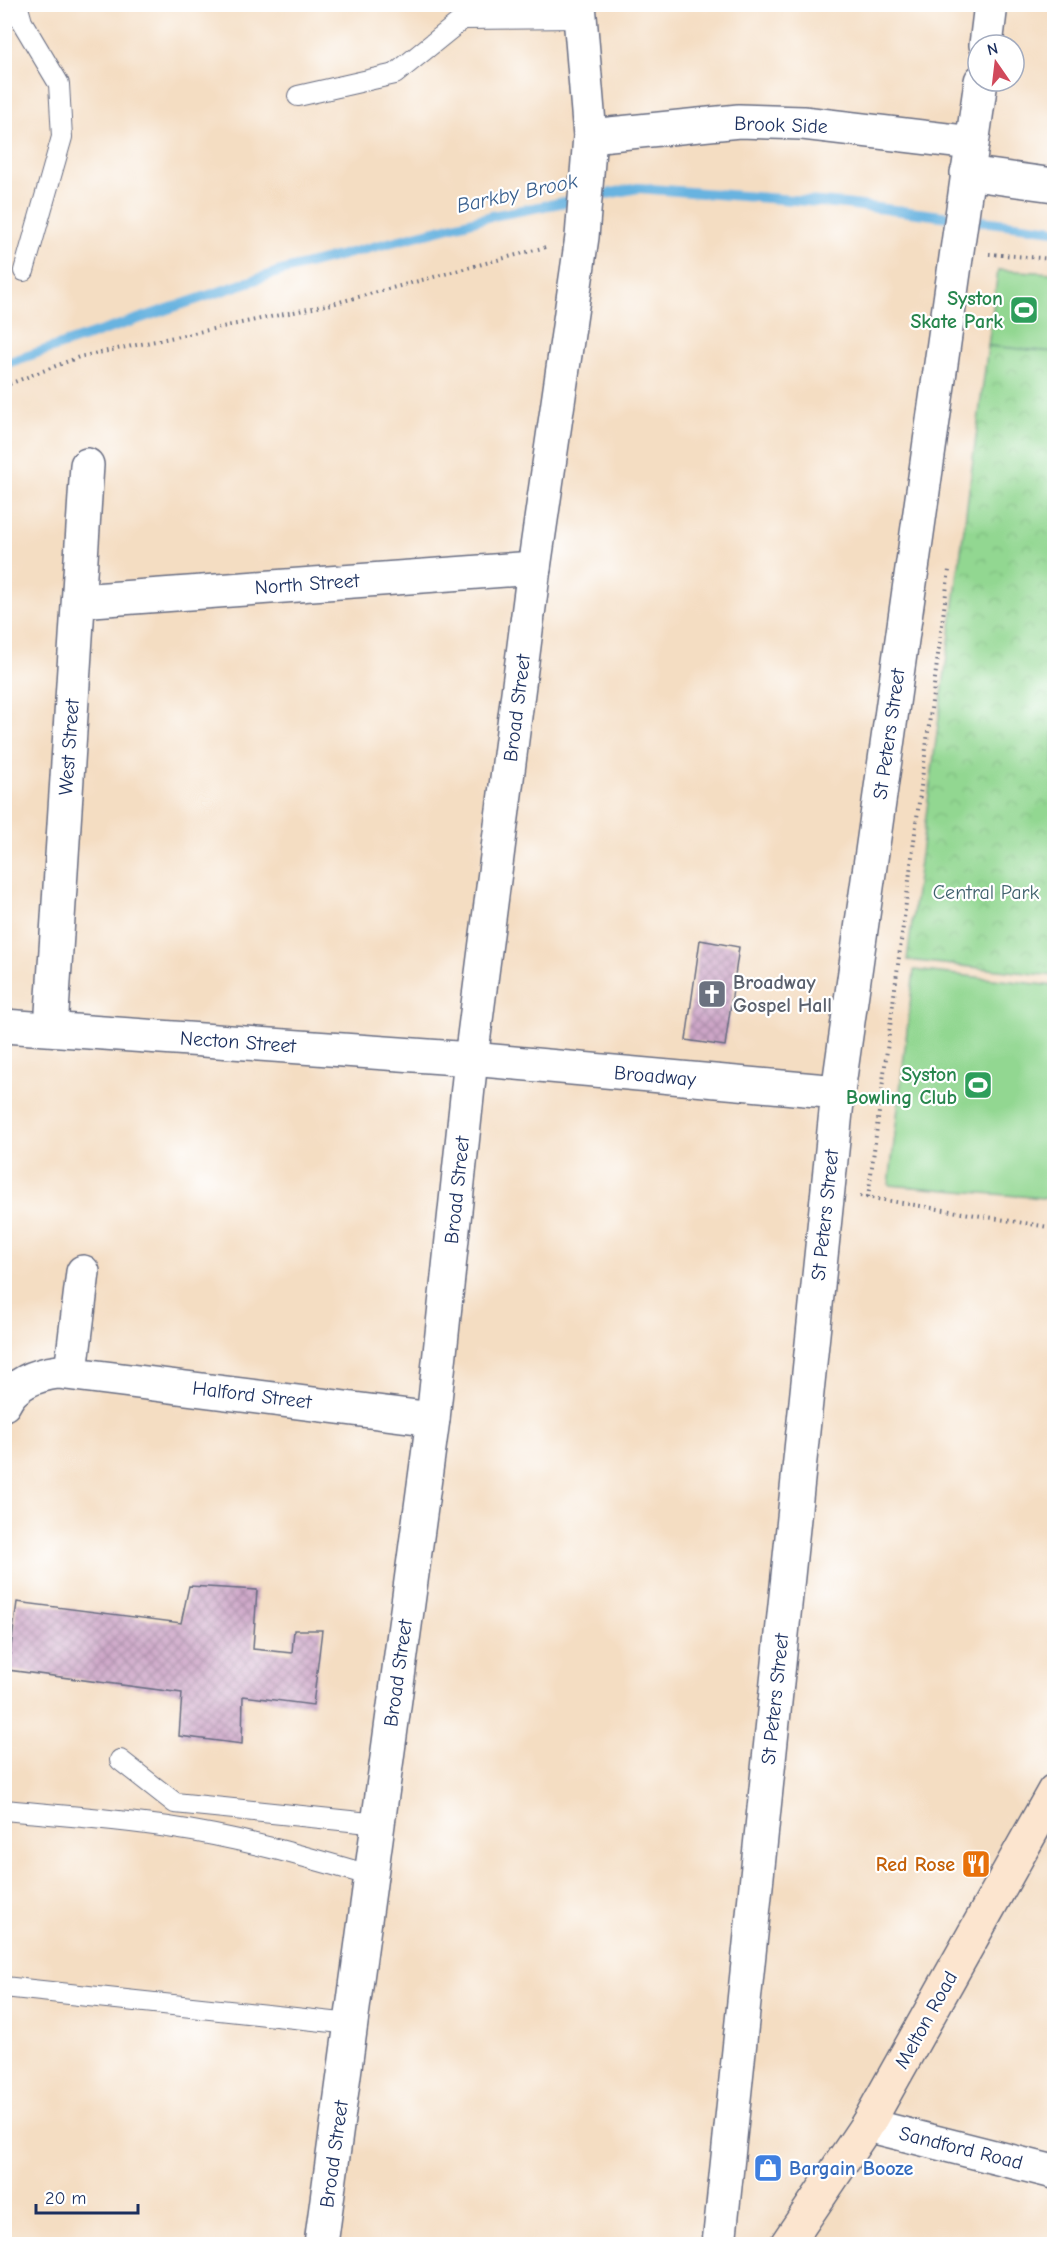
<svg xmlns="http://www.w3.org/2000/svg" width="1059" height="2249" viewBox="0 0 1059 2249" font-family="'Comic Neue',sans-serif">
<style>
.grass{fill:#92d791;stroke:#568378;stroke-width:1.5}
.park{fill:url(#park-crowns);stroke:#568378;stroke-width:1.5}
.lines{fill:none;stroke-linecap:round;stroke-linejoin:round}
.stream{stroke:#67b3e0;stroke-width:10}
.building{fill:url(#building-cross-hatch)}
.lane-casing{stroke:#676c81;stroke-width:22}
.street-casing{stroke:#676c81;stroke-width:36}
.secondary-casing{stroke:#676c81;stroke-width:36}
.path{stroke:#676c81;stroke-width:4;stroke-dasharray:1.5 4.5;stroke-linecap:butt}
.lane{stroke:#fff;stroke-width:20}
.street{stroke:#fff;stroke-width:33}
.secondary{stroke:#fce5cf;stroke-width:33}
.labels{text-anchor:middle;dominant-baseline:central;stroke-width:4.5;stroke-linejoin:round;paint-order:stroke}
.street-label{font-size:20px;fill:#1b2f5e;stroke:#fff}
.leisure-label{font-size:20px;font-weight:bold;fill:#27864d;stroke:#fff;text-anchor:end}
.park-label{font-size:20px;fill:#3f616d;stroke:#fff}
.worship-label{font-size:20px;font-weight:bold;fill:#5b616d;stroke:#fff;text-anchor:start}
.food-label{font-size:20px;font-weight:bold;fill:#c56008;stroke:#fff;text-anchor:end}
.shop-label{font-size:20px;font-weight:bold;fill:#366cbe;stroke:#fff;text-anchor:start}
.water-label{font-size:21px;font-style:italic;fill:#365d8c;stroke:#fff}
</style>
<defs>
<pattern id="park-crowns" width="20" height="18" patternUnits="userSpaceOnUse" patternTransform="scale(1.5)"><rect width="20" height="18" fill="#92d791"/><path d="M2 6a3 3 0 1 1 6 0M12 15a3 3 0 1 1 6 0" fill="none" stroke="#7db97f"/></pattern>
<pattern id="building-cross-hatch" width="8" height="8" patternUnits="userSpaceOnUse" patternTransform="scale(1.5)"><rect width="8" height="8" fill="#cda6c7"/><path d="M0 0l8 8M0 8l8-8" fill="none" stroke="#a688a5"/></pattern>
</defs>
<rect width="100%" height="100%" fill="#fff"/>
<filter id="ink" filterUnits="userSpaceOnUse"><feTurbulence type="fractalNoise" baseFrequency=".0167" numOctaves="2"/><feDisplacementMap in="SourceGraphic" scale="12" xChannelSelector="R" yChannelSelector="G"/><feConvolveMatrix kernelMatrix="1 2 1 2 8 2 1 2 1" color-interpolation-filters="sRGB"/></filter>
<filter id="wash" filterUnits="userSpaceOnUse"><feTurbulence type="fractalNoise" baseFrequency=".008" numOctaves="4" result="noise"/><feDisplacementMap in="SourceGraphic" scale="24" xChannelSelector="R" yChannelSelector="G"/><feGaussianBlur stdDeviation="1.35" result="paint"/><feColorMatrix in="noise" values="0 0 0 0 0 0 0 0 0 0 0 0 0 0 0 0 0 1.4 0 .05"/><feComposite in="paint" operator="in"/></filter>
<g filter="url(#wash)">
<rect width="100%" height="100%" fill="#f4ddc2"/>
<g class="grass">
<path d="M998,270l56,3v80l-66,-7z"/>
<path d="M914,970l140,16v213l-165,-14z"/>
</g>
<path class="park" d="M988,346l66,6v624l-147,-16z"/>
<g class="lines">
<path class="stream" d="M4,364l277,-93 211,-55 146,-28 207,16 209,26"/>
</g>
<g id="blocks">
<g class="building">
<path d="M700,940l39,7 -14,99 -39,-6z"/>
<path d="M189,1586l68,4 -4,59 39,4 2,-23h28l-9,75 -70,-9 -1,48 -63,-8 3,-43 -174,-23 9,-68 164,21z"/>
</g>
</g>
</g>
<g filter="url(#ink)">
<use href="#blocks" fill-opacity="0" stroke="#676c81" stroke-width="1.5"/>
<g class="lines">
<g class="lane-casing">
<g id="lane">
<path d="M17,4l5,18 37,62 3,53 -38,134"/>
<path d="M298,96l97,-22 68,-55 117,-1"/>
<path d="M120,1760l55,43 204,21"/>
<path d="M4,1810c55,5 110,9 164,17 69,10 136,29 204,49"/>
<path d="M4,1987l347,37"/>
</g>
</g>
<g class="street-casing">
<g id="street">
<path d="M986,45l5,-41"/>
<path d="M590,136l149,-15 64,2 169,20"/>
<path d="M967,173l87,12"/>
<path d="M79,601l455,-33"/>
<path d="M4,1026l467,33 367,33"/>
<path d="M51,1028l36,-563"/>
<path d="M71,1372l12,-100"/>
<path d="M4,1404c10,-21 31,-29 54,-32l375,47"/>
<path d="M867,2125l187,47"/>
<path d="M321,2244l112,-825 38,-360 63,-491 48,-331 8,-101 -11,-132"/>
<path d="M719,2244l119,-1152 143,-1011"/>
</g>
</g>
<g class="secondary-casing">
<path id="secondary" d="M787,2244l80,-119 187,-334"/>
</g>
<g class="path">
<path d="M989,254l65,5"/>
<path d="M4,386l75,-29 253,-53 214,-57"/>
<path d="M860,1196l194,32"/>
<path d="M868,1197l81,-627"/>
</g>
<use href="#lane" class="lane"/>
<use href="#street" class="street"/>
<use href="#secondary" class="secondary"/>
</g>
</g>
<defs>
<g id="stadium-square" transform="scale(1.5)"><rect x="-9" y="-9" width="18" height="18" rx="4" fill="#2e9e5b" stroke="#fff"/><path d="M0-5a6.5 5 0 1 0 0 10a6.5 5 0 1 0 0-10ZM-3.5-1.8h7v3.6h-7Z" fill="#fff"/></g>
<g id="church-square" transform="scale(1.5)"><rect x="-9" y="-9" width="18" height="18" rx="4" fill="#6b7280" stroke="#fff"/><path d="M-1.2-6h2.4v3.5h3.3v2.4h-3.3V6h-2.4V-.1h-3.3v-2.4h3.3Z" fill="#fff"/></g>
<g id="restaurant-square" transform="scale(1.5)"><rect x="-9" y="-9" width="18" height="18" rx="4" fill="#e8710a" stroke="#fff"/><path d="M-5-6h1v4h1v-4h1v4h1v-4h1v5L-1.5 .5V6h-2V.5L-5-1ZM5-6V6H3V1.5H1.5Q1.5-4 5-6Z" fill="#fff"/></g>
<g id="shop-square" transform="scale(1.5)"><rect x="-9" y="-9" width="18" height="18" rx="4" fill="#3f7fe0" stroke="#fff"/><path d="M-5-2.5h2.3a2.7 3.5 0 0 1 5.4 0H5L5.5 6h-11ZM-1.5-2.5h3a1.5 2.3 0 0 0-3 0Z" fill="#fff"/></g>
</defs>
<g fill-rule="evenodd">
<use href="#stadium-square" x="1024" y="310"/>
<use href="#church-square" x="712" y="994"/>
<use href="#stadium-square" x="978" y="1085"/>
<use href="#restaurant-square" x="976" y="1864"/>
<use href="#shop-square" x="768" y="2168"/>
</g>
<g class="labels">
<g class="street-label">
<text transform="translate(781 125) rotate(2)">Brook Side</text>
<text transform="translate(307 584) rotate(-4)">North Street</text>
<text transform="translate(517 708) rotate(-83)">Broad Street</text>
<text transform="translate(889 734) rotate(-82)">St Peters Street</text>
<text transform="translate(69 747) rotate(-86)">West Street</text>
<text transform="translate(238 1042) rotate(4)">Necton Street</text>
<text transform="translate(655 1076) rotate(5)">Broadway</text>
<text transform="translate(457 1190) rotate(-84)">Broad Street</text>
<text transform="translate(825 1215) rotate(-84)">St Peters Street</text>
<text transform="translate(252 1395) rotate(7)">Halford Street</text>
<text transform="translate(398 1673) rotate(-82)">Broad Street</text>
<text transform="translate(775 1699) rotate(-84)">St Peters Street</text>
<text transform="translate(926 2020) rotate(-61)">Melton Road</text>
<text transform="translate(961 2148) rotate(14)">Sandford Road</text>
<text transform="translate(334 2154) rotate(-82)">Broad Street</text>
</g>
<g class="leisure-label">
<text x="1003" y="298">Syston<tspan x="1003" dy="23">Skate Park</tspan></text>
<text x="957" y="1074">Syston<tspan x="957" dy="23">Bowling Club</tspan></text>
</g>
<g class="park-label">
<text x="986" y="892">Central Park</text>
</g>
<g class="worship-label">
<text x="733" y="982">Broadway<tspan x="733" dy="23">Gospel Hall</tspan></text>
</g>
<g class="food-label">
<text x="955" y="1864">Red Rose</text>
</g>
<g class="shop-label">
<text x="789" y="2168">Bargain Booze</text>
</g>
<g class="water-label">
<text transform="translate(517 193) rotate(-12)">Barkby Brook</text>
</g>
</g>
<rect width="1059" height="2249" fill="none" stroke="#fff" stroke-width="24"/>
<g transform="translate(996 63) rotate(346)"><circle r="28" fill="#ffffff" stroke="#a4acbf" stroke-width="1.5"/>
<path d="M0-4.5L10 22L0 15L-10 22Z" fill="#d1495b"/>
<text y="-9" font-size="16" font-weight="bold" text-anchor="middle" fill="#1b2f5e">N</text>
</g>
<path d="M36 2204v9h102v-9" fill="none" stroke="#1b2f5e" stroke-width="3"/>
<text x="45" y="2204" font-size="18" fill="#1b2f5e" stroke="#ffffff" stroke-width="4.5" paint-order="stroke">20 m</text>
</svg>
